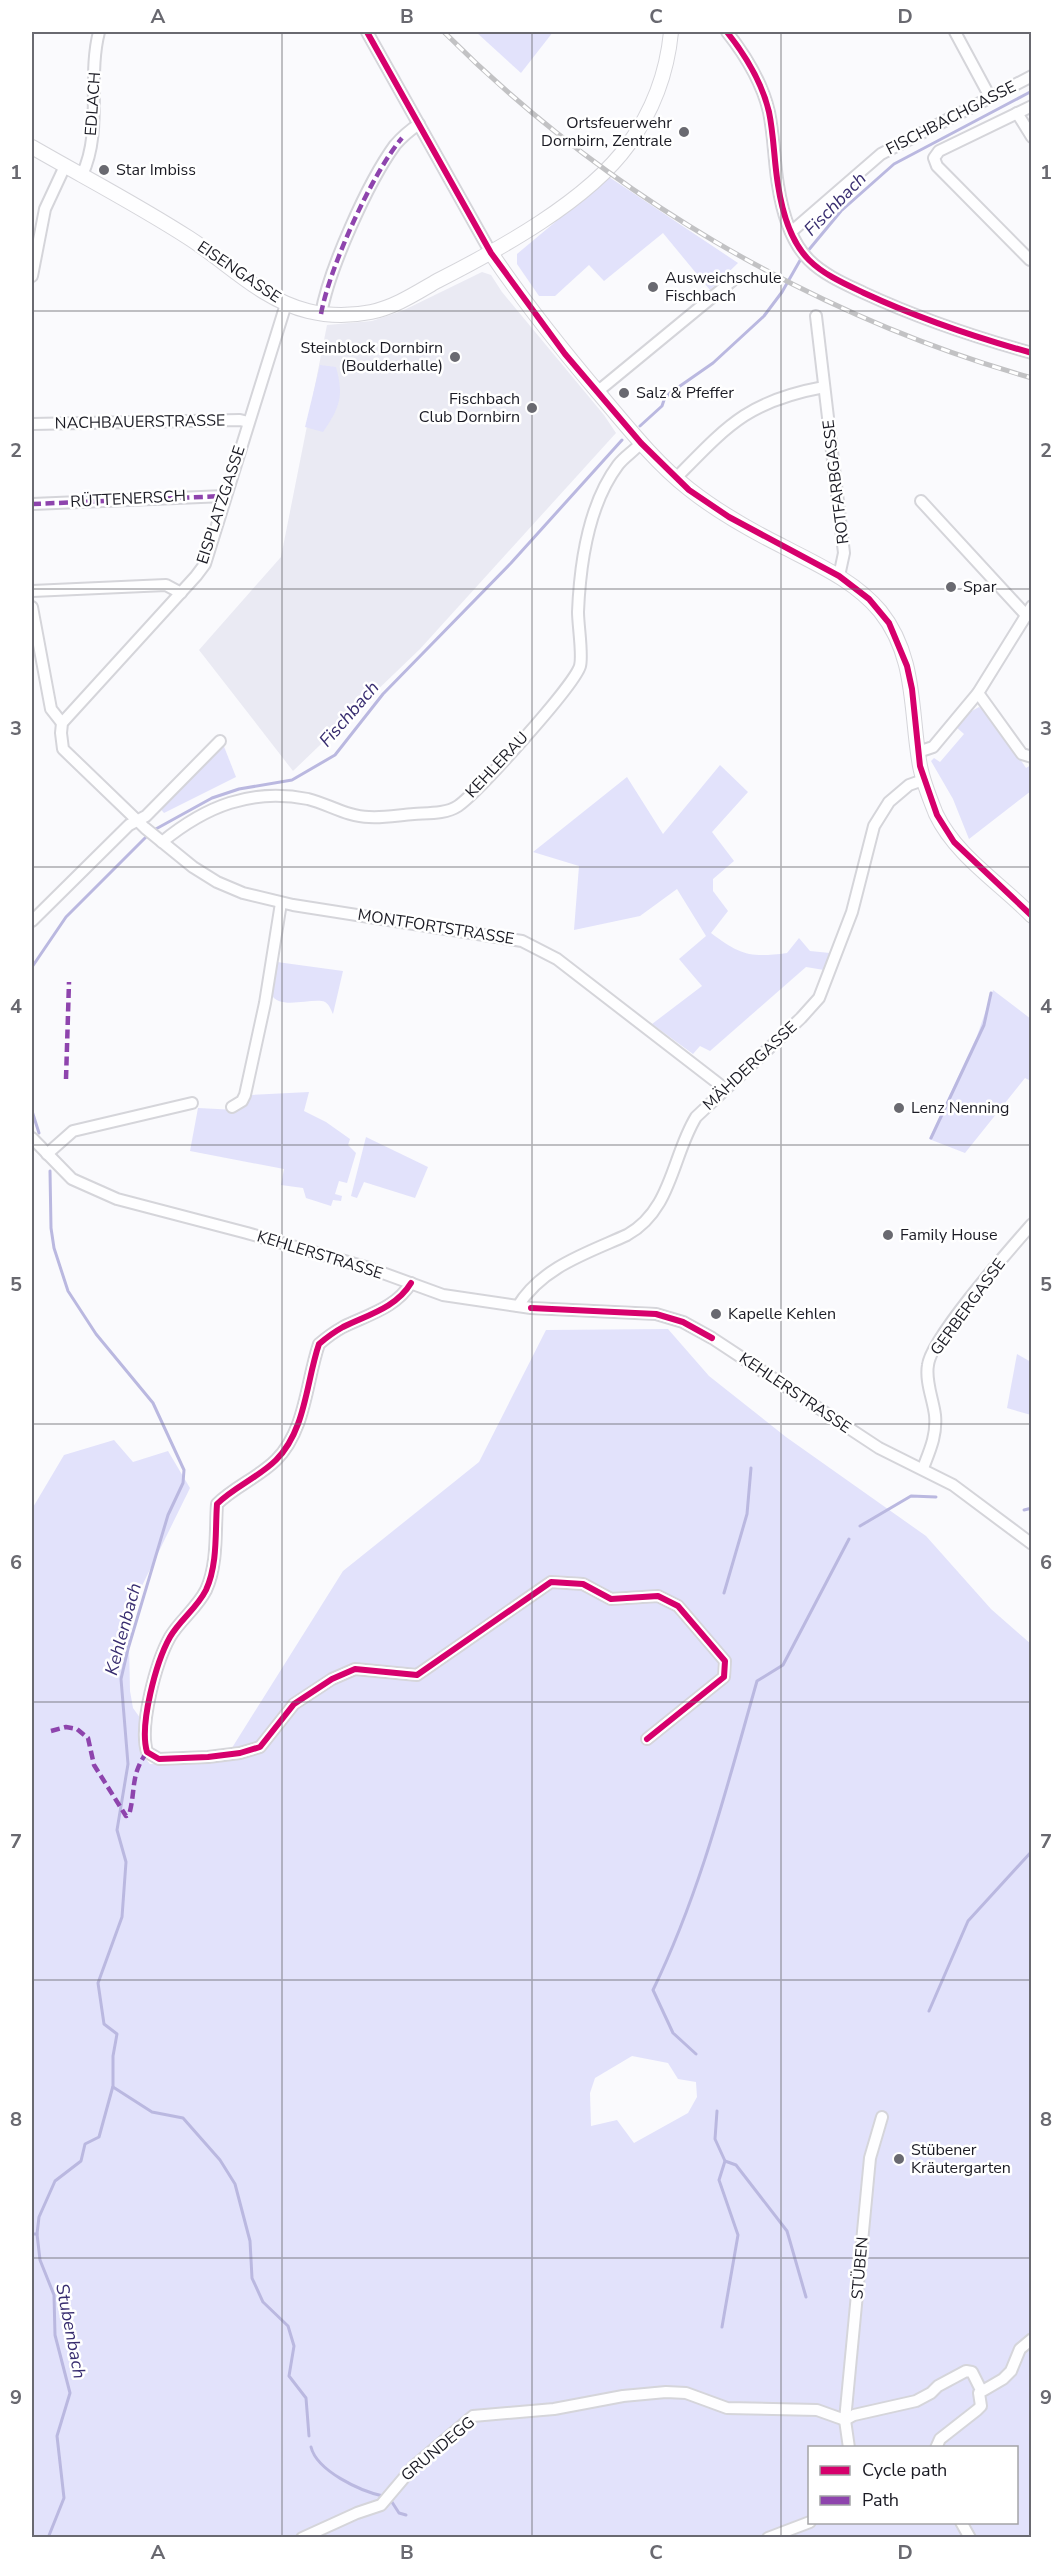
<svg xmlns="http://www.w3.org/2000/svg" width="1063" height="2569" viewBox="0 0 1063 2569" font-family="'Nunito Sans',sans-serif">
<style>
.built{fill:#eaeaf3}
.green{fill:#e2e2fb;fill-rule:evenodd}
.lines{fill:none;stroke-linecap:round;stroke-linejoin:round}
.stream{stroke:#bab8e0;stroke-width:3}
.minor-casing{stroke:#d5d5da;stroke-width:14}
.major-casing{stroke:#d5d5da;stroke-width:16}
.minor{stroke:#fefeff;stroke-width:10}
.major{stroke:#fefeff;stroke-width:14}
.rail-casing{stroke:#c2c2c4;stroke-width:5}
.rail{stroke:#fff;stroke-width:3;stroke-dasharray:9;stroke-linecap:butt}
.quiet{stroke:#8e44ad;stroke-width:4.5;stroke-dasharray:9 4.5;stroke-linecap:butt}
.cycleway-casing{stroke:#fff;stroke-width:10}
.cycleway{stroke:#d6006c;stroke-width:6}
.grid{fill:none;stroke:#696970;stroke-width:1.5;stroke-opacity:0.55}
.poi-dot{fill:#696970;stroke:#fff;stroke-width:2}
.labels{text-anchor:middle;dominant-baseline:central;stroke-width:5;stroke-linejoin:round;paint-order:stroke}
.street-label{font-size:16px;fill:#1b1b24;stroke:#fff}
.poi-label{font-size:16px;fill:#1b1b24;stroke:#fff;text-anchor:start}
.water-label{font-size:18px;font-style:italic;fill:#382d70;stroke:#fff}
.neatline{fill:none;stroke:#696970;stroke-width:2}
.grid-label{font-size:20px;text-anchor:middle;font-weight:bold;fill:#696970}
</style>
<rect width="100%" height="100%" fill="#fafafd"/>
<path class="built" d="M482,272l9,3 11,17 102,123 12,18 -196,216 -127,122 -94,-121 82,-93 46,-232 45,-4 30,-10z"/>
<g class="green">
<path d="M476,32h77l-32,41z"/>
<path d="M609,177l129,86 -28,27 -47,-57 -59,48 -15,-16 -34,31h-16l-22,-32v-10z"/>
<path d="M320,365l16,2c8,29 4,40 -13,65l-18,-5z"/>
<path d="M979,707l13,10 34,51 5,-3v26l-62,48 -16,-40 -22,-38 3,-3 6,4 24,-28 -8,-7 14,-15z"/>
<path d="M223,744l13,33 -72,36 -5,-6z"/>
<path d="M720,765l28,27 -36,40 22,29 -21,18v12l15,20 -17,22c29,22 39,25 76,20l12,-15 11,13 20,2 -6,17 -18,-3 -96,84 -10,-5 -7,8 -41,-30 50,-38 -23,-27 27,-23 -29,-47 -37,27 -66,14 5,-64 -46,-14 94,-75 36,57z"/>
<path d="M277,962l66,9 -10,43c-2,-4 -4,-10 -8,-12 -12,-5 -46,9 -54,-8z"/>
<path d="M993,990l38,29v62l-6,-3 -60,75 -36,-14 48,-103z"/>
<path d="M309,1092l-5,19 22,11 24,17 -2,6 8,8 -9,30 -8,-2 -4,13 7,2 -1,5 -8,-1 -2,6 -25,-8 -3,-10 -22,-3 3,-16 -94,-18 8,-43 39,2 14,-15z"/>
<path d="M366,1137l62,30 -13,31 -51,-16 -7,16 -6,-2z"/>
<path d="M668,1329l41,47 77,61 140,99 65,73 40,35v893l-999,1v-1029l32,-54 50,-15 19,22 35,-11 22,37 -54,110 -7,46 1,47 3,17 10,14 -3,30 10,12 75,-5 118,-188 136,-109 67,-132zM632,2056l36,7 10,16 18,3 1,15 -9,16 -54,30 -17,-23 -26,6 -1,-33 5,-15zM810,2448h206v74h-206z"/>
<path d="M1017,1354l14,8v53l-24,-7z"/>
</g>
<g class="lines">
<g class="stream">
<path d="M807,252l34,-41 53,-47 138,-73"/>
<path d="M640,426l22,-20 2,-6 6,-7 43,-30 51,-47 18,-24 20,-35"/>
<path d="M154,830l58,-32 27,-9 53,-9 43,-25 48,-61 128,-131 111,-123"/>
<path d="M32,967l34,-50 83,-83"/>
<path d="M32,1111l7,22"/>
<path d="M931,1138l53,-113 7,-32"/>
<path d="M1024,1510l8,-2"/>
<path d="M860,1526l51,-30 25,1"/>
<path d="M724,1593l23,-79 4,-46"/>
<path d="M929,2011l39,-90 64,-70"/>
<path d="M696,2054l-23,-21 -20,-43c48,-99 74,-204 104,-309l26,-16 66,-126"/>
<path d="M113,2087l39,25 31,6 37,42 15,24 15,57 2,37 11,24 25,24 6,20 -5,30 17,22 3,38"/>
<path d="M717,2111l-2,28 10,22 11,4 51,66 19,66"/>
<path d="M32,2234h5l2,-17 16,-36 26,-20 4,-17 14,-7 14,-51v-30l4,-22 -13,-10 -6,-41 24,-66 4,-55 -9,-32 11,-66 -7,-85 7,-30 40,-134 15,-32 1,-13 -31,-67 -57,-69 -28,-43 -14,-43 -3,-20 -1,-57"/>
<path d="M37,2234l3,26 14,35 1,40 15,58 -13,43 7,62 -16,40"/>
<path d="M722,2327l16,-92 -19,-55 6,-19"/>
<path d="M311,2447c6,24 49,44 72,49"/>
<path d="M390,2499l9,14 7,2"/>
</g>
<g class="minor-casing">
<g id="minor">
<path d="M367,32l124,221"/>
<path d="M727,32c19,24 35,50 42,80 5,24 5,49 9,73 4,26 12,56 31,75 15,15 36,24 55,33 54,25 110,44 168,60"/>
<path d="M955,32l35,65"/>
<path d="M1017,113l15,24"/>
<path d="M82,175c21,-44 5,-97 17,-143"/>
<path d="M791,232l90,-78 151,-78"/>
<path d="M1030,260l-93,-94 -3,-8 5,-7 93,-45"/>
<path d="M32,276l13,-67 20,-43"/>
<path d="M286,304l-81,260 -9,12 -134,147 -1,10 2,16 82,79 48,39 24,15 26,11 50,12 229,36 35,18 167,129"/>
<path d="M321,314c8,-45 47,-132 74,-169 7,-8 15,-15 24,-21"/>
<path d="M816,316l28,237 -5,23"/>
<path d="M597,392l136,-112"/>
<path d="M32,424l208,-4 8,2"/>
<path d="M676,478c52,-53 72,-77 148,-91"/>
<path d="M921,501l105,114"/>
<path d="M32,504l193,-8"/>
<path d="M32,591l134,-6 15,8"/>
<path d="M32,607l19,102 11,14"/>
<path d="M978,693l44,61 10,3"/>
<path d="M918,752l15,-5 45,-54 54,-87"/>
<path d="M162,842c44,-36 89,-54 146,-43 20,5 40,18 61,18 15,1 30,-2 45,-3 14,-1 32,0 44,-8 19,-13 116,-120 122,-140 3,-11 -2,-41 -2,-54 2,-49 10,-107 40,-147 6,-8 16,-14 23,-22"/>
<path d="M32,921l97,-96 17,-9 74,-75"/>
<path d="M232,1107l10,-6 3,-6 20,-92 16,-100"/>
<path d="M32,1138l40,41 45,20 130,34 122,35 74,27 88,13 125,6 27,8 29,16 167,110 74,37 79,59"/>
<path d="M47,1154l26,-23 119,-28"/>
<path d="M411,1283c-15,25 -44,32 -68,44 -9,5 -17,11 -24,17 -13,38 -13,86 -43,116 -17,17 -42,27 -59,44 -2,27 1,60 -11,86 -9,18 -26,30 -36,47 -14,25 -31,88 -23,115l12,7 49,-2 32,-4 20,-6 34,-43 38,-25 23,-10 62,6 134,-93 32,2 28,15 47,-3 20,10 47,55 -1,16 -77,62"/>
<path d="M518,1306c24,-39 69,-53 109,-71 45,-25 45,-79 69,-118l105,-99 18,-20 33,-86 22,-86 15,-24 20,-17 14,-5"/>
<path d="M923,1468c7,-18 14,-33 12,-53 -2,-16 -10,-34 -7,-50 3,-27 83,-117 104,-141"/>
<path d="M845,2420l9,-5 62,-14 15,-8 7,-7 28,-15 6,1 9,18"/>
<path d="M849,2448l-4,-28 25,-262 12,-41"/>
<path d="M936,2448l4,-9 37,-29 4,-4 -2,-13 24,-14 8,-8 9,-22 12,-10"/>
<path d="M961,2522l9,16"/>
<path d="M302,2538l55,-25 24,-8 33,-39 59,-50 81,-7 69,-13 43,-4 20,1 41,15 90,2 28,10"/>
<path d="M768,2538l42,-16"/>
</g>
</g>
<g class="major-casing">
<g id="major">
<path d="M32,147c52,30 106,58 157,91 39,25 73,62 119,73 20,5 43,5 63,1 24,-5 45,-19 66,-31 61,-31 151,-80 191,-136 25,-34 39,-72 43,-113"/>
<path d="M491,253c34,51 72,98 111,144 27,32 54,66 87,92 29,23 61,41 93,57 34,18 72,34 98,65 37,46 30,100 40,155 3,16 10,33 16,48 20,42 64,69 96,102"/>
</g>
</g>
<use href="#minor" class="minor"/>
<use href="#major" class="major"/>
<g class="rail-casing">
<path id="rail" d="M444,32c160,161 369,284 588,346"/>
</g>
<use href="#rail" class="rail"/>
<g class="quiet">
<path d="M321,314c8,-45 51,-141 81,-176"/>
<path d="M32,504l193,-8"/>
<path d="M66,1079l3,-97"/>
<path d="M51,1731l15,-4 11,2 11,9 6,27 32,51 3,-1c7,-25 1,-40 18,-63"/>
</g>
<g class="cycleway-casing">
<g id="cycleway">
<path d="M367,32l124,221 74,101 76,89 48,47 40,27 110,59 30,23 20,24 18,43 5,23 8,77 17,49 17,27 78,74"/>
<path d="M727,32c19,24 35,50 42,80 5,24 5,49 9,73 4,26 12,56 31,75 15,15 36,24 55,33 54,25 110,44 168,60"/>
<path d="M411,1283c-15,25 -44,32 -68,44 -9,5 -17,11 -24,17 -13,38 -13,86 -43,116 -17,17 -42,27 -59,44 -2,27 1,60 -11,86 -9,18 -26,30 -36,47 -14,25 -31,88 -23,115l12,7 49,-2 32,-4 20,-6 34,-43 38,-25 23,-10 62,6 134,-93 32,2 28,15 47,-3 20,10 47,55 -1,16 -77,62"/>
<path d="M531,1308l125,6 27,8 29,16"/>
</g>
</g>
<use href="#cycleway" class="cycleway"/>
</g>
<path class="grid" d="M282,32v2506M532,32v2506M781,32v2506M32,311h1000M32,589h1000M32,867h1000M32,1145h1000M32,1424h1000M32,1702h1000M32,1980h1000M32,2258h1000"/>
<g class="poi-dot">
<circle cx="684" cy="132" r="6"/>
<circle cx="104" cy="170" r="6"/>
<circle cx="653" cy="287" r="6"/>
<circle cx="455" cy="357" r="6"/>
<circle cx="624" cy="393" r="6"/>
<circle cx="532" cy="408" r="6"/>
<circle cx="951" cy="587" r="6"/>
<circle cx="899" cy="1108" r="6"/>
<circle cx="888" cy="1235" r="6"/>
<circle cx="716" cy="1314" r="6"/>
<circle cx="899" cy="2159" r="6"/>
</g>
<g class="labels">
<g class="street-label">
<text transform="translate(93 104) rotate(-86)">EDLACH</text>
<text transform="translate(951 118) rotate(-27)">FISCHBACHGASSE</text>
<text transform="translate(239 272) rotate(34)">EISENGASSE</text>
<text transform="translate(140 422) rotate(-1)">NACHBAUERSTRASSE</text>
<text transform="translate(836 482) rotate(-97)">ROTFARBGASSE</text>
<text transform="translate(128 499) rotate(-3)">RÜTTENERSCH</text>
<text transform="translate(221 505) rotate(-72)">EISPLATZGASSE</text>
<text transform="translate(497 765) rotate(-47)">KEHLERAU</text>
<text transform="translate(436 927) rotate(9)">MONTFORTSTRASSE</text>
<text transform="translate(750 1066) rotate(-43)">MÄHDERGASSE</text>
<text transform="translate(320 1255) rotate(17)">KEHLERSTRASSE</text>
<text transform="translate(968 1307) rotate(-54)">GERBERGASSE</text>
<text transform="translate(795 1393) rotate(34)">KEHLERSTRASSE</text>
<text transform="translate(860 2268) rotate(-85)">STÜBEN</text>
<text transform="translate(438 2449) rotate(-40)">GRUNDEGG</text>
</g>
<g class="poi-label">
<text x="672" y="123" text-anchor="end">Ortsfeuerwehr<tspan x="672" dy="18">Dornbirn, Zentrale</tspan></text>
<text x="116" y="170">Star Imbiss</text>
<text x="665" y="278">Ausweichschule<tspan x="665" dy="18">Fischbach</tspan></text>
<text x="443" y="348" text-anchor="end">Steinblock Dornbirn<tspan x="443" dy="18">(Boulderhalle)</tspan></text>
<text x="636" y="393">Salz &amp; Pfeffer</text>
<text x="520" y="399" text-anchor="end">Fischbach<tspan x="520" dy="18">Club Dornbirn</tspan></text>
<text x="963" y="587">Spar</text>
<text x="911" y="1108">Lenz Nenning</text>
<text x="900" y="1235">Family House</text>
<text x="728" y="1314">Kapelle Kehlen</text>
<text x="911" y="2150">Stübener<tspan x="911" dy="18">Kräutergarten</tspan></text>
</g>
<g class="water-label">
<text transform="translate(835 204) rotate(-46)">Fischbach</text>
<text transform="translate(349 714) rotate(-49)">Fischbach</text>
<text transform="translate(123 1629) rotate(-75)">Kehlenbach</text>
<text transform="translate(71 2331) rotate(79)">Stubenbach</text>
</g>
</g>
<rect width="1063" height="2569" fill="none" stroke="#ffffff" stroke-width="66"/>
<rect x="808" y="2446" width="210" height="78" fill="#ffffff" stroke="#a4a4a7" stroke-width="1.5"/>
<rect x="820" y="2466" width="30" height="9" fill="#d6006c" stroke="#a4a4a7" stroke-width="1.5"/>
<text x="862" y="2476" font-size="18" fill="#1b1b24">Cycle path</text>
<rect x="820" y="2496" width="30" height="9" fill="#8e44ad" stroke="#a4a4a7" stroke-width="1.5"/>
<text x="862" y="2506" font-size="18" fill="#1b1b24">Path</text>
<rect x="33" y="33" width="997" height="2503" class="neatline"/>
<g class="grid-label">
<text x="158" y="23">A</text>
<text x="407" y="23">B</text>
<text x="656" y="23">C</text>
<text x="905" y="23">D</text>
<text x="16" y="179">1</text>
<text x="1046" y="179">1</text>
<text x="16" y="457">2</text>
<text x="1046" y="457">2</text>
<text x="16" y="735">3</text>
<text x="1046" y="735">3</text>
<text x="16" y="1013">4</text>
<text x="1046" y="1013">4</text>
<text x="16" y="1291">5</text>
<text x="1046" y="1291">5</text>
<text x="16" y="1569">6</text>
<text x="1046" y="1569">6</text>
<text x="16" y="1848">7</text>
<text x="1046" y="1848">7</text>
<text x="16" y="2126">8</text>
<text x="1046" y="2126">8</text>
<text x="16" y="2404">9</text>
<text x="1046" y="2404">9</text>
<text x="158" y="2559">A</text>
<text x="407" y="2559">B</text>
<text x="656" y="2559">C</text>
<text x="905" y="2559">D</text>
</g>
</svg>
